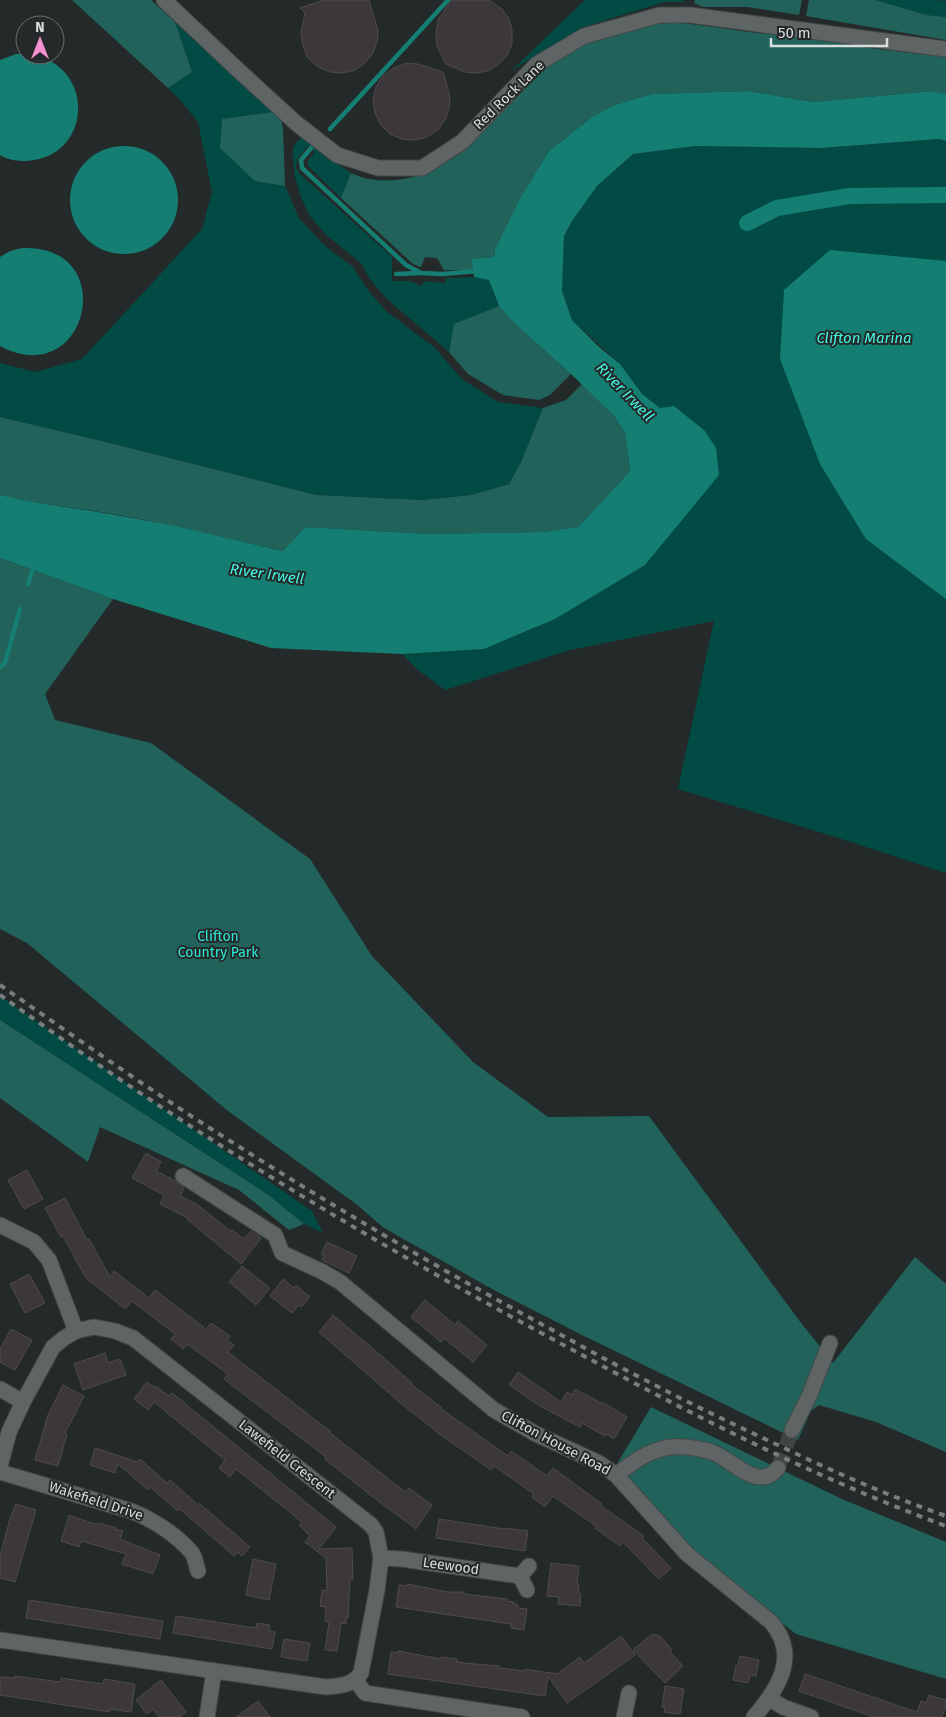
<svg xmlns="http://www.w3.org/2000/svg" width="946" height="1717" viewBox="0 0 946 1717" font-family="'Fira Sans',sans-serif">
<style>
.green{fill:#014b44}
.forest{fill:#21635b}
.water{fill:#157e73}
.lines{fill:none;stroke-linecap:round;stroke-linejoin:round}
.stream{stroke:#157e73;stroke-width:4.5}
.canal{stroke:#157e73;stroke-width:16}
.building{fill:#3c373a;stroke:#4f4a4d}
.minor-tunnel{stroke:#3f4544;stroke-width:15;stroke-dasharray:15 8;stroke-linecap:butt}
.minor-casing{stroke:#424847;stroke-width:17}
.minor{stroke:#5e6564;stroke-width:15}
.rail{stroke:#787d7d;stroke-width:4;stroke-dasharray:6 6;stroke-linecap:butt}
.labels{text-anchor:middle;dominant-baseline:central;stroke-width:4;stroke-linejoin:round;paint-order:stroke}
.street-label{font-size:14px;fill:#d9dddd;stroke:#242a29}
.park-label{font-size:14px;fill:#2de9d7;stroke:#242a29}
.water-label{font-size:15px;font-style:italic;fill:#44f6e4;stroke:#242a29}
</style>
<rect width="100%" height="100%" fill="#242a29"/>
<g class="green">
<path d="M585,0h99l-1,2h-19l-83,26 -70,43z"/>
<path d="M876,0h60l10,1v16l-20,-2z"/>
<path d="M175,22l98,90 -51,7 33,62 30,5 14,32 26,28 27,20 16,24 18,21 48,36 28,32 36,23 45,6 -22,54 -12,22 -38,11 -48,5 -107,-5 -206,-52 -110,-26v-54l35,9 47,-13 120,-130 10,-37 -14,-70 -18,-22 -12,-12 24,-16z"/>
<path d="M302,136l16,15 33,22 -10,25 -33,-32v-5l7,-9 -7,-6 -10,12 -2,9 3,6 93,84v24h18l11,5 3,-5 21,2 1,-5 28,-1 15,3 10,26 -44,18 -6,28 -62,-53 -18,-21 -8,-15 -35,-28 -17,-20 -8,-18 -6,-20 -2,-18v-12z"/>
<path d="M939,139l7,2v732l-117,-38 -151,-46 36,-168 -144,29 -125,40 -27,-20 -16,-16 82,-5 71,-30 90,-54 15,-157 -18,-14 -22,-30 -48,-44 -10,-29 2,-55 8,-15 25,-35 36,-32 62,-8 126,2z"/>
<path d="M0,996l312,215 11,22 -19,-9 -34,-28 -270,-176z"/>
</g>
<g class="forest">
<path d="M72,0h79l24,22 17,50 -24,16z"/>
<path d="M695,0h107l-3,15 -51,-8h-45l-9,-4z"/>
<path d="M809,0h67l50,15 20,2v23l-140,-24z"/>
<path d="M676,22l81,11 55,3 58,12 76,9v37l-14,-3 -119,11 -65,-11 -96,3 -38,11 -22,12 -43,34 -29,47 -25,51 -1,8 -21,2v11h-29l-7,-12 -12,-1 -4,10 -8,-3 -72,-66 10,-25c15,7 28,8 44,7 64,-4 98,-66 142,-105 11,-10 25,-19 37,-26 28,-17 71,-24 102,-27z"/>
<path d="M273,112l8,7 2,10 2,57 -30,-5 -35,-33 2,-29z"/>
<path d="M499,306l15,17 57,51 -21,21 -11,5 -36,-5 -35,-21 -19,-22 5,-28z"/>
<path d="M582,384l32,32 11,17 5,38 -52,56 -36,5 -113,2 -124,-7 -22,24c-53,-12 -106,-25 -159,-35 -42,-8 -83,-11 -124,-21v-78l110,26 206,52 107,5 48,-5 38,-11 12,-22 22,-54 23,-8z"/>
<path d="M0,558l113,41 -68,95 10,26 96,23 159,116 62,97 101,106 75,55 101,-1 149,203 35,44 82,-106 31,27v168l-70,-30 -57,-17 -8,6 -13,29 -216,-105 -88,-45 -110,-62 -28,-24 -128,-93 -201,-168 -27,-14z"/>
<path d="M0,1020l270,176 34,28 -15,6 -50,-40 -139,-63 -12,35 -88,-64z"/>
<path d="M651,1407l191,92 104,43v137l-150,-45 -112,-88 -70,-77z"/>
</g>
<g class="water">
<path d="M16,54c77,-3 82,96 18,106 -12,2 -24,1 -34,-5v-95z"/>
<path d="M748,91l65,11 119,-11 14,3v47l-7,-2 -118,9 -126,-2 -62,8 -36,32 -25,35 -8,15 -2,55 10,29 27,27 21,17 22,30 18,14 14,-2 31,25 11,17 3,27 -74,90 -90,54 -71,30 -82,5 -131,-6 -158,-49 -113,-41v-63c42,10 85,14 127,22 53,9 104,22 156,34l22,-24 124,7 113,-2 36,-5 52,-56 -5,-38 -11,-17 -43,-42 -57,-51 -15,-17 -10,-26 -15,-3 -2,-18 22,-2 1,-8 25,-51 29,-47 43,-34 22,-12 38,-11z"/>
<circle cx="124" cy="200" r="54"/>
<path d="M22,248c100,-4 66,145 -22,98v-89l10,-6z"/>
<path d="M830,250l116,11v338l-80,-60 -46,-75 -40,-105 4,-69z"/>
</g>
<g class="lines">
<g class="stream">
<path d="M330,129l118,-129"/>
<path d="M311,148l-10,12 1,8 104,97 15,8 21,1 36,-3"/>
<path d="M396,274l24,-1"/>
<path d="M28,584l6,-18"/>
<path d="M0,667l5,-4 15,-54"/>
</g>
<path class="canal" d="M747,223l30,-15 72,-12 97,-1"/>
</g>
<g class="building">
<path d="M324,0h45l9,30 -1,12 -4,11 -8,10 -10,7 -12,3 -13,-1 -12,-5 -10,-9 -5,-12 -2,-13 4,-20 -5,-5z"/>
<path d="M451,0h38l13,9 7,10 3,11v13l-4,11 -8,9 -10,7 -12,3 -13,-1 -19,-8 -9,-18 -1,-13 2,-13z"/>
<path d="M406,63l12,1 25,8 7,25 -1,12 -4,11 -7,10 -11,7 -12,3 -13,-1 -12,-5 -9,-9 -6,-12 -2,-13 3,-13 7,-11 11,-8z"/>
<path d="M146,1153l15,9 -5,9 18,9 10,8 -4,8 18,9 32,26 2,-1 12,9 7,-8 10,7 -20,26 -54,-45 1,-1 -28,-14 4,-9 -32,-17z"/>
<path d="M27,1170l16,29 -19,10 -16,-29z"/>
<path d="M65,1198l22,42 2,-1 21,38 4,-6 35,27 6,-8 51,39 5,-6 19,13 -3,4 7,5 -6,7 103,80 -1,1 75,59 4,-4 23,17 -16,24 -47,-35 -44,-35 1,-2 -102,-78 4,-5 -41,-30 -4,5 -12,-10 4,-5 -43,-33 -7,8 -39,-31 -23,-42 -2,1 -16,-29z"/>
<path d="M327,1242l30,14 -8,17 -27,-13 2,-4 -3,-2z"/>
<path d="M242,1266l28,22 -14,17 -27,-23z"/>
<path d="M29,1274l16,29 -20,10 -15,-29z"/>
<path d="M283,1279l11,9 2,-3 14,12 -9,10 -2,-2 -7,8 -22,-17z"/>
<path d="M425,1300l30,25 3,-4 29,24 -14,17 -29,-24 -3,4 -30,-25z"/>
<path d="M333,1315l52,44 27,24 -1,1 31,24 -1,1 37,26 30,21 3,-5 36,25 6,-8 49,36 -1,2 43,30 -2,2 29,30 -12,11 -36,-37 -3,4 -25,-18 1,-2 -43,-30 -8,11 -13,-10 2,-3 -40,-28 -3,4 -57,-40v-1l-30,-23 -85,-74z"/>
<path d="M11,1329l21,11 -17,30 -15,-8v-13z"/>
<path d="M105,1353l3,10 12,-4 6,16 -43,15 -9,-26z"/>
<path d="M518,1372l43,30 6,-10 5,3 3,-6 26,14 1,-1 25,15 -13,22 -7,-5 -2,2 -23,-13 -2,4 -40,-21 -31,-21z"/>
<path d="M147,1382l7,5 1,-1 14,10 3,-3 164,134 -17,22 33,-1 1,31h-3l-2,39 -2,-1v7l-5,-1 -4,28 -12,-1 4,-28 -4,-1 1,-14 -6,-1 2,-16 5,1 -1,-33 -21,-16 5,-6 -11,-11 3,-3 -66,-53 -6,8 -11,-9 6,-8 -71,-58 -6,8 -14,-11z"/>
<path d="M63,1385l21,11 -19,37 2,1 -9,32 -23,-6 13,-45z"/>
<path d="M95,1448l42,14 3,-3 27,24 3,-3 28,25 1,-2 51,44 -8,9 -4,-4 -4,4 -54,-47 -2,2 -28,-24 -2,3 -30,-26 -3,9 -25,-8z"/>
<path d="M16,1504l20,6 -21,72 -15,-4v-22l10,-37z"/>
<path d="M69,1515l22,8 8,1v-1l17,5 -1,1 8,2 -3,8 40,16 -7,19 -31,-10 4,-10 -45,-13 -2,6 -18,-6z"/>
<path d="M439,1519l65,10v-1l24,3 -3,20 -89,-13z"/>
<path d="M253,1559l23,5 -7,36 -23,-5z"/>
<path d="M551,1563l28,3 -2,17 2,2 -1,8 3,1 -1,12 -22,-2 1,-7 -12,-1z"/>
<path d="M407,1584l41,8h16v2l43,5v2l7,1v2l4,1v3l9,1 -3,21 -13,-2v-4l-115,-17 3,-22 7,1z"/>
<path d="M29,1600l134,21 -3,18 -134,-21z"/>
<path d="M176,1616l80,12 1,-5 13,2 -1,6 6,1 -3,17 -99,-16z"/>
<path d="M651,1635h8l13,15 -2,2 13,14 -18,17 -32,-33z"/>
<path d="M621,1636l14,19 -68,48 -19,-27 -3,20 -157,-22 3,-22 7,1v-2l43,8v-2l16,2 -1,2 8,2 35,3v2l26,3v-2l32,5 23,-17 4,6z"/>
<path d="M284,1639l26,4 -3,18 -26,-4z"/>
<path d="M740,1656l19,4 -3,16 -6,-1 -2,8 -15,-3 3,-15 2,1z"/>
<path d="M805,1674l112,38 4,-11 5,2 3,-8 17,5v5l-4,12h-68l-75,-26z"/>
<path d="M15,1676l45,6 1,-4 42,6 1,-5 31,5 -4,28 -21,-3v3l-110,-17v-18l15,1z"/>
<path d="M161,1680l25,32 -6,5h-21l-6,-8 -6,5 -11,-14z"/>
<path d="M665,1686l19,3 -4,25 -16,-2 1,-5h-3z"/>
<path d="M258,1701l12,16h-34z"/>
</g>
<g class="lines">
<path class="minor-tunnel" d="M778,1468l14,-38"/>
<g class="minor-casing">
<g id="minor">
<path d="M164,0l73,69 59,54 41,32 41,13h44l40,-26 75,-78 47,-28 76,-21h30l256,34"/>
<path d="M183,1176l92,59 7,18 41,19 17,10 154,128 42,24 63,29 17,12 71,79 84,68c29,34 7,67 -17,95"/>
<path d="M0,1225l34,17 15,18 27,71"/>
<path d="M0,1389l23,13"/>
<path d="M792,1430l18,-36 20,-51"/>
<path d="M0,1466l9,-34 14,-30 30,-55 11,-9 12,-7 18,-4 21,4 18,7 238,187 5,7 5,26 -4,32 -16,83c-8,12 -20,13 -35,14l-326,-47"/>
<path d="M0,1472l131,39c21,8 46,24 61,42 3,4 4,12 6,18"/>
<path d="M616,1475c16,-12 33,-25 54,-28 13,-1 29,1 42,5 20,7 46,41 66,16"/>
<path d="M381,1558l21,1 118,17"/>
<path d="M527,1590l-7,-14 9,-10"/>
<path d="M356,1681l9,12 157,24"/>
<path d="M770,1699l13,8 28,10"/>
<path d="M207,1717l7,-46"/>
<path d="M624,1717l5,-24"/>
</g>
</g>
<use href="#minor" class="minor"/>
<g class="rail">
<path d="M0,985c78,54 155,109 235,159 105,67 212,129 321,188 73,41 148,79 224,114 54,26 109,50 166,70"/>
<path d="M0,995c37,26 74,53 112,79 147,100 302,191 459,275 121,66 245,129 375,177"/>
</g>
</g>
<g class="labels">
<g class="street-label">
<text transform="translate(509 95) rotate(-44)">Red Rock Lane</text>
<text transform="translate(556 1443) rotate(28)">Clifton House Road</text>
<text transform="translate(287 1459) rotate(38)">Lawefield Crescent</text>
<text transform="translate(96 1501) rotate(18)">Wakefield Drive</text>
<text transform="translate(451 1566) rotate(8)">Leewood</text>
</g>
<g class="park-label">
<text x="218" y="936">Clifton<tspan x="218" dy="16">Country Park</tspan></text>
</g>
<g class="water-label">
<text x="864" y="338">Clifton Marina</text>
<text transform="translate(625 392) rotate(46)">River Irwell</text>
<text transform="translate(267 574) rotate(8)">River Irwell</text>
</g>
</g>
<g transform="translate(40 40)"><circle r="24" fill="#242a29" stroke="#6c7271"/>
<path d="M0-4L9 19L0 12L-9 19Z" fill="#f491d4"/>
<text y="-8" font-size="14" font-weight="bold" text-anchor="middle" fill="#d9dddd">N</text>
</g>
<path d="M771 38v8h116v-8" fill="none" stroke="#d9dddd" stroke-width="2.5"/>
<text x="778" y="38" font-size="15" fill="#d9dddd" stroke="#242a29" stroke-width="4" paint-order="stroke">50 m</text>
</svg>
